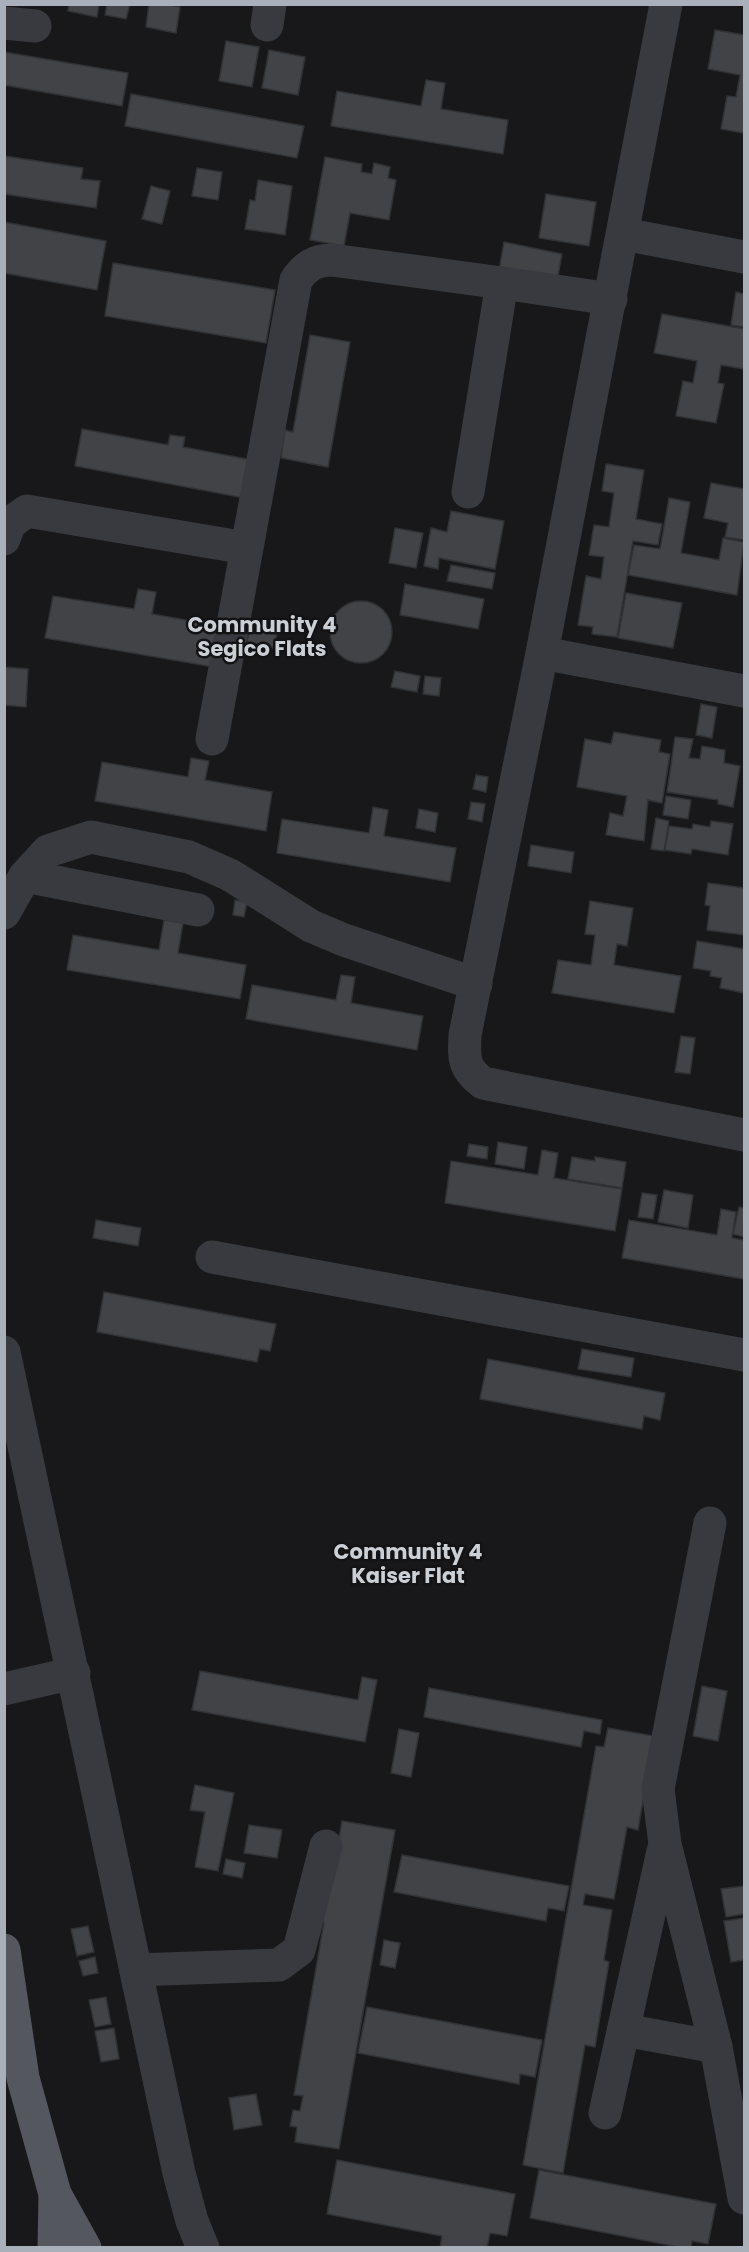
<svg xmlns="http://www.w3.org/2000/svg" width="749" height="2252" viewBox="0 0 749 2252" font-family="Poppins,sans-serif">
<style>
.building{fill:#424347;stroke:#313236;stroke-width:1.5}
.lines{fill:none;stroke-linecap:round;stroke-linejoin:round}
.minor{stroke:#383a3f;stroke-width:33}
.major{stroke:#54575e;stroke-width:33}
.labels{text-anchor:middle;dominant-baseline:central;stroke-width:5;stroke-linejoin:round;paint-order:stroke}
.neighbourhood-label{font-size:21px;font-weight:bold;fill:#cbcfd6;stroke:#131315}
</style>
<rect width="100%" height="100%" fill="#18181a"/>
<g class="building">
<path d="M69,4h30l-2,13 -29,-6z"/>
<path d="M107,4h23l-4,15 -21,-4z"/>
<path d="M149,4h26l-1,2 6,1 -4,26 -30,-6z"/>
<path d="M715,30l29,5v98l-23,-4 6,-33 9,1 4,-22 -32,-6z"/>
<path d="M226,41l33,6 -7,40 -33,-6z"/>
<path d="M269,50l36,7 -7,38 -36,-7z"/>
<path d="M4,52l124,21 -6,33 -118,-21z"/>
<path d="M426,80l19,3 -4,26 67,11 -5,34 -172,-28 6,-35 84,15z"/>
<path d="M131,94l173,32 -7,32 -172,-32z"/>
<path d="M4,156l79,12 -2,11 19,2 -4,27 -92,-14z"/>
<path d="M325,157l37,7 -1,8 11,2 2,-11 16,4 -2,11 8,2 -7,40 -39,-7 -6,33 -34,-6z"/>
<path d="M197,168l25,4 -4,28 -26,-4z"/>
<path d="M258,180l34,6 -7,49 -40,-6 5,-29 5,1z"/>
<path d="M151,186l19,5 -8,33 -20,-5z"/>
<path d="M546,194l50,8 -7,44 -50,-8z"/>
<path d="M4,222l102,19 -9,49 -93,-17z"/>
<path d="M504,242l58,12 -5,27 -58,-11z"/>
<path d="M113,263l162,27 -9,53 -161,-27z"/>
<path d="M736,292l8,2v33l-13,-2z"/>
<path d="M662,314l82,15v40l-23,-4 -3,18 6,1 -8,39 -40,-7 7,-35 10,2 4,-22 -43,-8z"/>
<path d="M310,335l40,7 -22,125 -47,-9 4,-28 8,2z"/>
<path d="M82,429l86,16 2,-10 15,2 -2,10 74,14 -8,38 -174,-33z"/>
<path d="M606,464l38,6 -8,49 26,5 -4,21 -25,-4 -16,96 -25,-3 1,-7 -15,-2 8,-49 15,3 3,-22 -15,-2 5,-30 15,2 5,-34 -12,-2z"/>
<path d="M711,483l33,6v51l-19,-3 3,-14 -24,-5z"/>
<path d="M669,498l21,4 -9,51 38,7 4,-22 21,4 -7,53 -109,-20 6,-30 26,4z"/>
<path d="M451,511l53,10 -9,48 -56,-11 -1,11 -14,-3 7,-38 16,4z"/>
<path d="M395,528l28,5 -7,35 -27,-5z"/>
<path d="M451,565l44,8 -3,16 -45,-8z"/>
<path d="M405,584l79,15 -6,30 -78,-14z"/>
<path d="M138,589l18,3 -4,22 74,13 -7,41 -174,-30 8,-42 81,13z"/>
<path d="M626,593l56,10 -9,45 -55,-10z"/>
<circle cx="361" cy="632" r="31"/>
<path d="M252,620l27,7 -6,21 -26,-7z"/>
<path d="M4,667l24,2 -2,38 -22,-2z"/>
<path d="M395,671l25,5 -3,16 -26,-5z"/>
<path d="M425,676l16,2 -2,18 -16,-2z"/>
<path d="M701,704l16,3 -5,31 -16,-3z"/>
<path d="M614,732l47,8 -2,12 11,2 -8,49 -14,-3 -4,41 -38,-6 4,-22 13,3 4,-20 -50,-9 8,-48 26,5z"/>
<path d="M675,737l18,2 -4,19 11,1 2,-13 23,4 -1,13 16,3 -7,41 -15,-3v-4l-51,-8z"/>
<path d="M191,758l18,3 -4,19 67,12 -6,39 -171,-30 7,-39 86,15z"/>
<path d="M476,775l12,2 -2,15 -13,-3z"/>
<path d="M666,796l25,4 -3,19 -25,-4z"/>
<path d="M471,802l14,2 -3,18 -14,-3z"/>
<path d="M373,807l15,3 -4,26 72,12 -6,34 -173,-29 5,-34 87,14z"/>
<path d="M419,809l19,4 -3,19 -19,-4z"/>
<path d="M656,818l13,3 -5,30 -13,-2z"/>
<path d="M711,821l22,3 -5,31 -36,-6 -1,5 -26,-4 4,-24 23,3 1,-5 17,3z"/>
<path d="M531,845l43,7 -3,21 -43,-7z"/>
<path d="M708,883l36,5v47l-37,-5 3,-24 -5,-1z"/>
<path d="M235,900l12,2 -3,15 -11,-2z"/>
<path d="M590,901l43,7 -6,38 -10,-2 -3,21 67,11 -7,37 -122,-20 6,-33 33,5 4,-30 -10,-1z"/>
<path d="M164,920l19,3 -5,30 68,12 -6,34 -173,-29 6,-35 86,15z"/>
<path d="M697,941l47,8v44l-24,-5 2,-10 -12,-2 1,-5 -18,-3z"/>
<path d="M341,975l14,2 -4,26 72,13 -6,34 -171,-31 6,-34 84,15z"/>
<path d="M681,1036l14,2 -5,36 -15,-2z"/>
<path d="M498,1142l29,5 -3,22 -29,-5z"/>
<path d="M469,1144l19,3 -1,12 -20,-3z"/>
<path d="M542,1150l16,3 -4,25 68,11 -7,42 -170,-28 6,-42 87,14z"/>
<path d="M572,1157l23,4v-4l31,5 -4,26 -54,-9z"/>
<path d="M664,1190l29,5 -5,33 -30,-6z"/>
<path d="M642,1193l15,2 -4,24 -15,-2z"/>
<path d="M739,1207l5,1v29l-11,-3z"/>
<path d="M721,1209l15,3 -4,26 12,2v39l-122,-21 7,-38 88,15z"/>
<path d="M96,1220l45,8 -3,18 -45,-8z"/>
<path d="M104,1292l172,32 -6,27 -10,-2 -3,13 -160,-30z"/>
<path d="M582,1349l52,9 -3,19 -53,-8z"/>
<path d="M488,1359l177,34 -5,27 -16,-4 -2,13 -162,-30z"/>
<path d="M200,1671l158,29 4,-23 15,3 -12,62 -173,-32z"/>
<path d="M702,1686l25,5 -9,50 -25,-5z"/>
<path d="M429,1688l173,32 -2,14 -16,-3 -3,16 -157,-30z"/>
<path d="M608,1728l46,8 -16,94 -11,-3 -13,72 -29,-5 -2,11 29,5 -8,50 5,2 -14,85 -10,-2 -22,128 -40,-8 73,-419 8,1z"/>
<path d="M399,1729l20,4 -8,44 -20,-4z"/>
<path d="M195,1785l39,8 -16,78 -23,-4 10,-55 -15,-2z"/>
<path d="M342,1821l53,9 -56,319 -44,-7 2,-15 -7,-1 3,-16 7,1 3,-15 -9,-1 30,-173h-5l16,-61z"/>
<path d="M249,1825l33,5 -5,28 -33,-5z"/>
<path d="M402,1855l167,31 -5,25 -16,-3 -2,13 -152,-29z"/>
<path d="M226,1859l19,4 -3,15 -19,-4z"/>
<path d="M744,1886v28l-18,3 -5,-28z"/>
<path d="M744,1918v42l-13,2 -7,-41z"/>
<path d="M88,1926l6,26 -17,4 -6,-27z"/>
<path d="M384,1940l16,3 -5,25 -15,-3z"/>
<path d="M95,1957l3,16 -15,3 -4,-15z"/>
<path d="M106,1997l5,27 -16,3 -6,-27z"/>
<path d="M367,2007l175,33 -7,37 -15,-3 -1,10 -161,-31z"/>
<path d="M114,2028l5,31 -18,3 -6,-31z"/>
<path d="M256,2094l6,31 -28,5 -5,-32z"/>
<path d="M337,2160l178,34 -8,42 -17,-3 -3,15h-47l2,-12 -115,-22z"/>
<path d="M539,2170l177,34 -8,40 -16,-3 -1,7h-8l-153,-30z"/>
</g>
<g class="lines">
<g class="minor">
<path d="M666,4l-124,649 -77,382c-1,24 -2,33 18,48l261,52"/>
<path d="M4,23l31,3"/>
<path d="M267,25l3,-21"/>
<path d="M623,234l121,23"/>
<path d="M468,492l34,-209 109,16"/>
<path d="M4,539l6,-16 17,-12 219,37"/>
<path d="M542,653l202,38"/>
<path d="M212,739l84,-459c10,-14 19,-20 36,-20l170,23"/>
<path d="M25,876l173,34"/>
<path d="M4,913l21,-37 23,-25 43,-14 98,20 41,18 81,51 33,14 132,44"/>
<path d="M212,1257l532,98"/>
<path d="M4,1352l175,821 13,48 11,27"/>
<path d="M710,1523l-52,266 7,55 51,203 28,151"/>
<path d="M4,1689l70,-16"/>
<path d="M136,1970l143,-5 20,-15 27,-104"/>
<path d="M624,2030l92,17"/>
<path d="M605,2113l58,-262"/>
</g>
<g class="major">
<path d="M4,1950l19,128 32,116 30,54"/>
<path d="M54,2248l1,-52"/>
</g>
</g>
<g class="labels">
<g class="neighbourhood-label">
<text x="262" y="624">Community 4<tspan x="262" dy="24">Segico Flats</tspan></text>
<text x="408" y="1551">Community 4<tspan x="408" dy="24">Kaiser Flat</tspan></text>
</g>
</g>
<rect width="749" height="2252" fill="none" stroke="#a9b0ba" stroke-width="12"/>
</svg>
